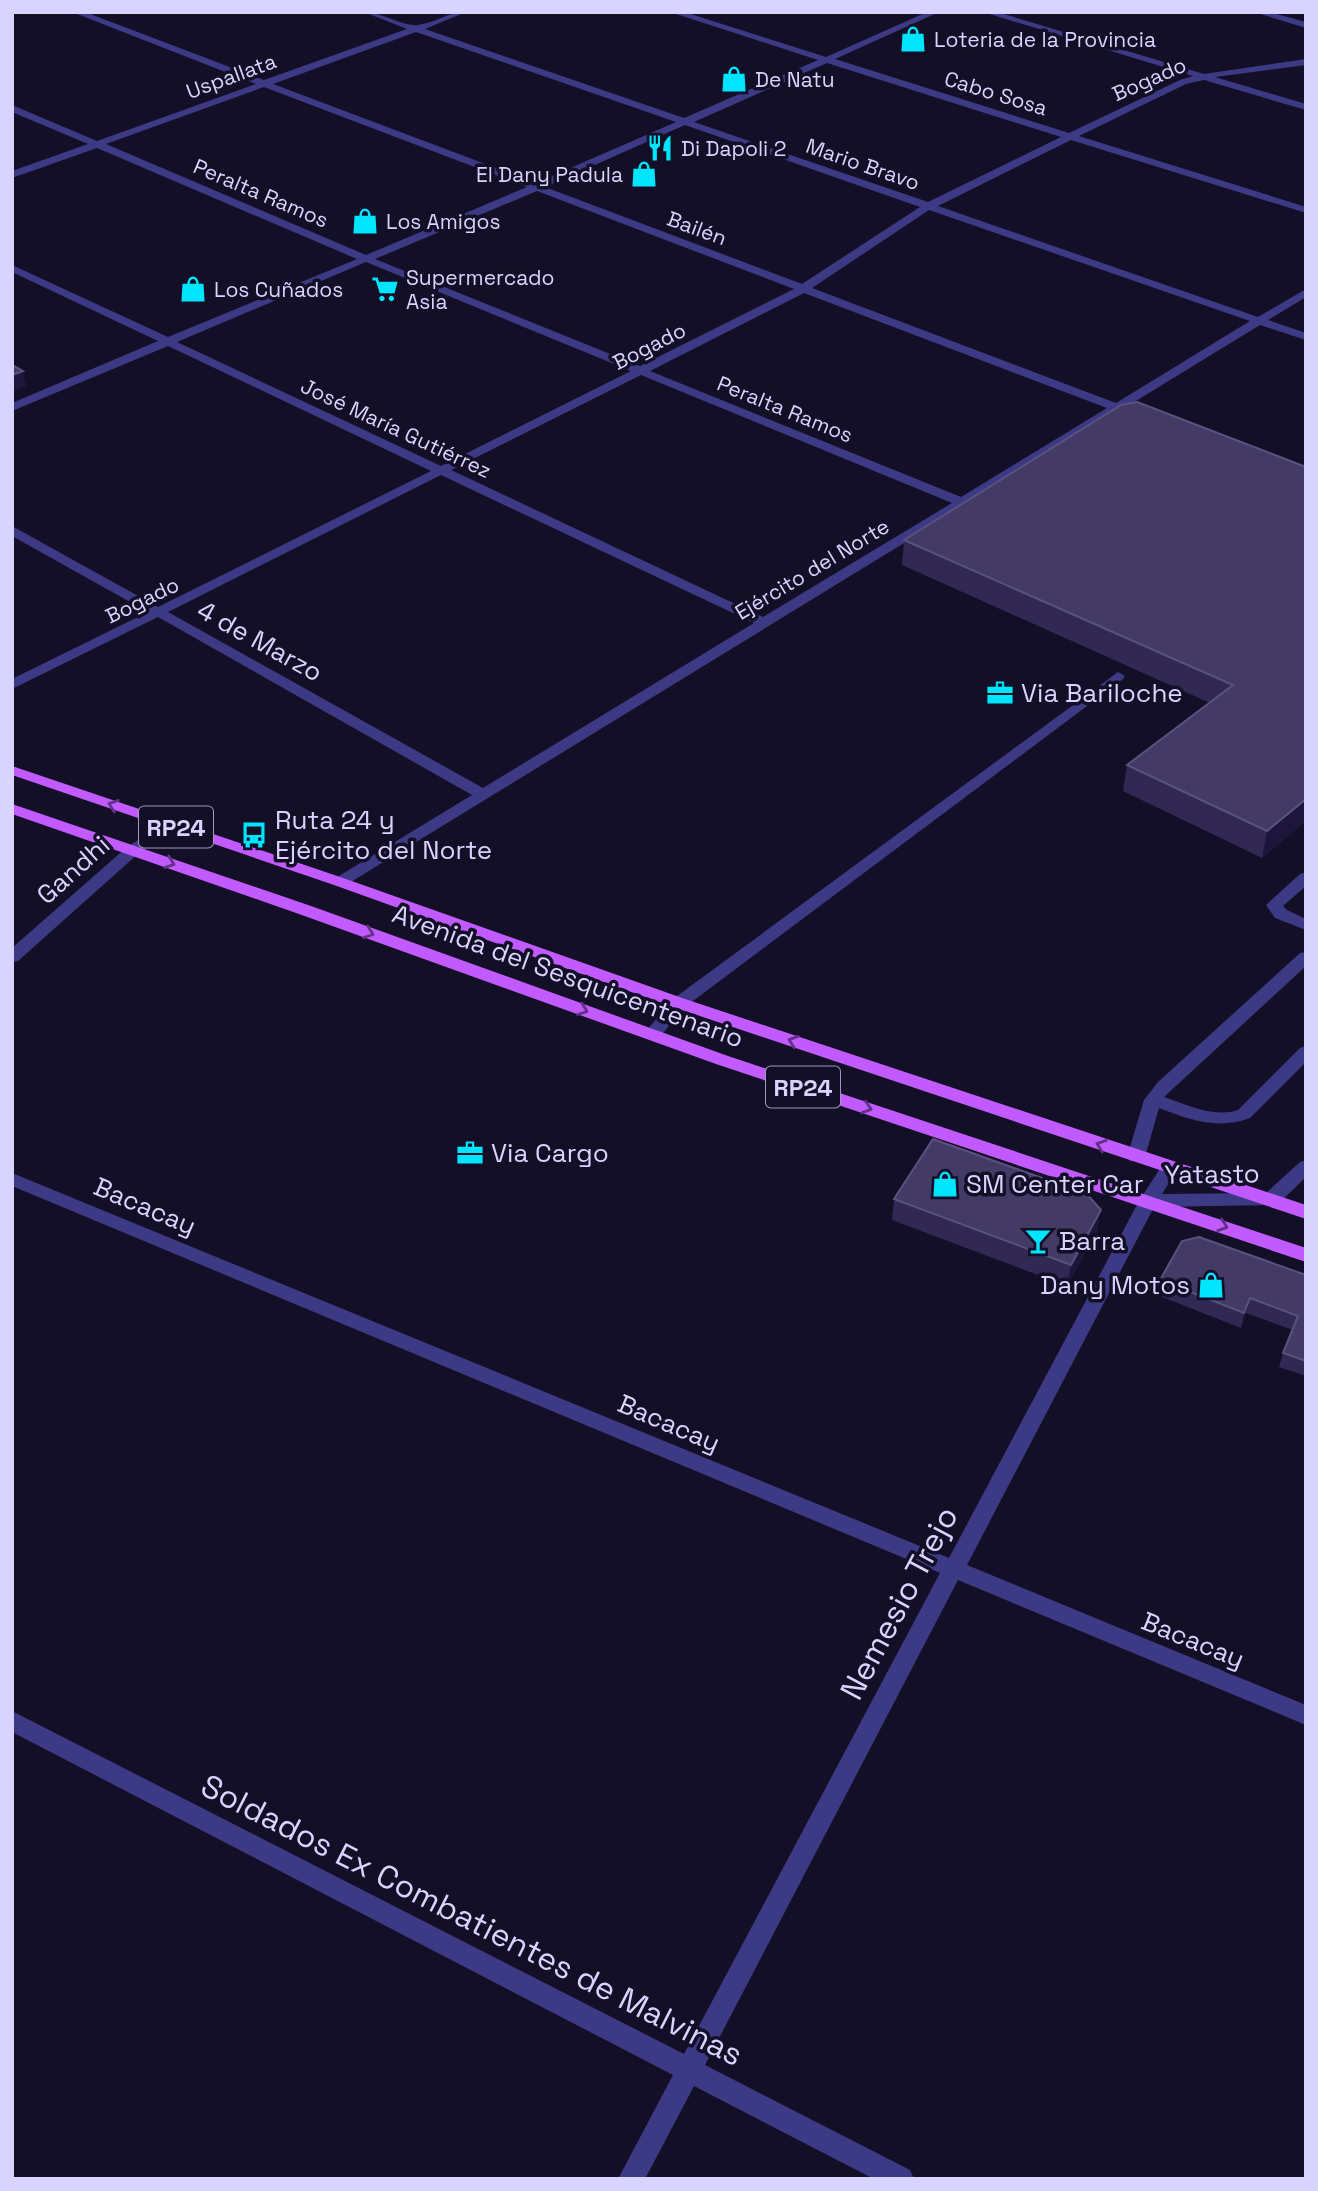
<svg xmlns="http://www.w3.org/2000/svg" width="1318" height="2191" viewBox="0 0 1318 2191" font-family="'Space Grotesk',sans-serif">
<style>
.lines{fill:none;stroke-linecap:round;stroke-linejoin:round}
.minor{fill:#3d3a85;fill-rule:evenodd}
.major{fill:#c25bff;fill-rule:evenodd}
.wall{fill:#312854}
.shaded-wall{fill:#1d163a}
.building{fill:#433a66;stroke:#5a527e;stroke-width:2}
.oneway{stroke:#623188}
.labels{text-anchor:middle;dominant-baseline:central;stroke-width:7;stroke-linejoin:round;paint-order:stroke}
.far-poi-label{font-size:21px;fill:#d9d4ff;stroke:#130f26;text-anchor:start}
.far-street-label{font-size:21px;fill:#d9d4ff;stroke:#130f26}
.shield{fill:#130f26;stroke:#9e99be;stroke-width:2}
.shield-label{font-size:24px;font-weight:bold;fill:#d9d4ff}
.street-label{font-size:26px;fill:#d9d4ff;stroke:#130f26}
.poi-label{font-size:26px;fill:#d9d4ff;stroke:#130f26;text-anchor:start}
.near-street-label{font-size:32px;fill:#d9d4ff;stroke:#130f26}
</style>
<rect width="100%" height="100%" fill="#130f26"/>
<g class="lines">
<g class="minor">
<path d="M72,12h13l179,68 143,-51 -43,-17c17,0 40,15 54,13 17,-2 30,-13 48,-13l-41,17 259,89 134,-58 -148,-48h14l142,45 101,-45h12l-104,47 234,74 111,-53 13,-4 -210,-64h14l207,62 102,-15v6l-91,12 91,27v6l-102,-30 -18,4 -107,52 227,71v6l-235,-73 -133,66 320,111 48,-28v8l-38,23 38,13v7l-46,-15 -134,82 14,5v6l-22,-6 -772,473h-12l-2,-3 2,-3 138,-84 -314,-178 -146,72v-10l136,-67 -136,-76v-10l146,81 273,-136 -263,-125 -156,65v-8l146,-62 -146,-69v-7l156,72 189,-78 -260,-111 -85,30v-7l76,-27 -76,-32v-7l85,36 159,-57zM416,32l260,90 -140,61 -263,-99zM827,63l234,74 -133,65 -234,-80zM264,87l263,100 -161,68 -260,-111zM685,125l235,82 -118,77 -257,-97zM537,191l257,98 -154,77 -265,-107zM929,210l321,111 -134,82 -304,-115zM366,262l265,109 -190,95 -264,-124zM804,293l303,115 -146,89 -311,-126zM641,375l311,128 -189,114 -312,-147zM441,475l313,148 -271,165 -315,-176z"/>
<path d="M1254,12h15l37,10v6z"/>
<path d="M1118,672l7,4 -2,3 -438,328 -27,32h-12l-3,-4 3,-4 27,-32z"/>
<path d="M170,820l5,2 3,3 -3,3 -36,25 -121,108 -6,1v-14l115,-101z"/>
<path d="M1306,872v14l-23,20 4,4 19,9v11l-31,-12 -9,-13 34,-31z"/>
<path d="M1306,952v14l-142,131c24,8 49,21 74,13l62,-62 6,-2v16l-56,56c-32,12 -60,2 -91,-10l-14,49 -3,4h-12l-3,-4 17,-57 14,-18 142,-129z"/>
<path d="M1306,1160v17l-29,28 -123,2 -187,358 339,140v20l-348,-145 -253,485 205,105 4,9h-40l-180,-93 -49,93h-27l55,-104 -661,-343v-21l672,343 256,-481 -928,-387v-13l937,385 190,-357 24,-37h12l3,4 -16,26 104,-1 34,-31z"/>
</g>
<g class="major">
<path d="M12,766l334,113 339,120 621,206v14l-633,-212 -339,-122 -322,-110z"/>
<path d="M12,804l299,102 417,150 578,192v14l-590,-198 -417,-150 -287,-100z"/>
</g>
</g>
<g class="wall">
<path d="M1306,467v354l-44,37 -139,-67 4,-26 83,-62 -308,-138 2,-25z"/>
<path d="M894,1199l203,32 -30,55 -175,-66z"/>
<path d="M1306,1275v101l-27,-9 4,-14 10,-23 -47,-17 -5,15 -84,-33 3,-15z"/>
</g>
<g class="shaded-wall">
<path d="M23,371l3,15 -14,6v-17z"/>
<path d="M1306,799v22l-44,37 5,-27z"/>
<path d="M1101,1210l-4,21 -30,55 4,-21z"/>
<path d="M1250,1298l-4,15 -5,15 3,-15z"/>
</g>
<g class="building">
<path d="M12,365l11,6 -11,4z"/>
<path d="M1137,402l169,65v332l-39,32 -140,-66 106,-80 -329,-145 217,-135z"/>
<path d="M933,1139l154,55 14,16 -30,55 -177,-66z"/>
<path d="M1199,1237l107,38v86l-23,-8 15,-37 -48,-18 -6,15 -84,-33 22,-39z"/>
</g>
<defs><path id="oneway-chevron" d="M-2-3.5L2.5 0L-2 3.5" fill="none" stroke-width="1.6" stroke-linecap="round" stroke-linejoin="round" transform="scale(1.75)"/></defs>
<g class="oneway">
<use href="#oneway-chevron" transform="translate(113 805) rotate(-161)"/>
<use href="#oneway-chevron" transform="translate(170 863) rotate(19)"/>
<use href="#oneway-chevron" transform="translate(369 933) rotate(20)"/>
<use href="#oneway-chevron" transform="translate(583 1010) rotate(20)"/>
<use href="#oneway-chevron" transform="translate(793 1041) rotate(-161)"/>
<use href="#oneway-chevron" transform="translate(867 1108) rotate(18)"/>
<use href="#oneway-chevron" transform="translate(1101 1145) rotate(-161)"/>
<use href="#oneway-chevron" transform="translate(1223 1226) rotate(19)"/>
</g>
<defs>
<g id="shop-bare" transform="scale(2.1)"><path d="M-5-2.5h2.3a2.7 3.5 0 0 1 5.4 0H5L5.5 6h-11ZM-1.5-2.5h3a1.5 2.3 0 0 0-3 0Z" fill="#00e5ff" stroke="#130f26" stroke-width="2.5" paint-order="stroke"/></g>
<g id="restaurant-bare" transform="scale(2.1)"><path d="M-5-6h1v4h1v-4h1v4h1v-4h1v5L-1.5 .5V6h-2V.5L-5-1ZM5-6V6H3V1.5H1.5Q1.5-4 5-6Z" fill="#00e5ff" stroke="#130f26" stroke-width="2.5" paint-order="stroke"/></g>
<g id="supermarket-bare" transform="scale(2.1)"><path d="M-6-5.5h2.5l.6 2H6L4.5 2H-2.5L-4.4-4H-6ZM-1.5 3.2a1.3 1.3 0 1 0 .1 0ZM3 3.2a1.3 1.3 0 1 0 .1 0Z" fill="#00e5ff" stroke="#130f26" stroke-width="2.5" paint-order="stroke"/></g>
<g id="office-bare" transform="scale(2.1)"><path d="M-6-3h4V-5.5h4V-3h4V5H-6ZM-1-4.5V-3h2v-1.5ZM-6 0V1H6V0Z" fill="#00e5ff" stroke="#130f26" stroke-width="2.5" paint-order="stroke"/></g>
<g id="bus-bare" transform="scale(2.1)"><path d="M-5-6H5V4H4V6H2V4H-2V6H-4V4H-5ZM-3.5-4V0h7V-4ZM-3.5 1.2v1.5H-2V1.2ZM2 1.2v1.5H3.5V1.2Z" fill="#00e5ff" stroke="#130f26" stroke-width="2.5" paint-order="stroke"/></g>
<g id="bar-bare" transform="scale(2.1)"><path d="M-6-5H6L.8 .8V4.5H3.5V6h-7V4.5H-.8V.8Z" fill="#00e5ff" stroke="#130f26" stroke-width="2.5" paint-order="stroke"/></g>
</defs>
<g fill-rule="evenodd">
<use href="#shop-bare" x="913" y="39"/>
<use href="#shop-bare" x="734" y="79"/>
<use href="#restaurant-bare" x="660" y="148"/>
<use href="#shop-bare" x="644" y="174"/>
<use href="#shop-bare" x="365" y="221"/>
<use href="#shop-bare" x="193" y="289"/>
<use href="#supermarket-bare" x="385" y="289"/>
<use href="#office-bare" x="1000" y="693"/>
<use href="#bus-bare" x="254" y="835"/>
<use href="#office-bare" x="470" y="1153"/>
<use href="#shop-bare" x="945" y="1184"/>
<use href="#bar-bare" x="1038" y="1241"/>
<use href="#shop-bare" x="1211" y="1285"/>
</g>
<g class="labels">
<g class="far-poi-label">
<text x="934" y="39">Loteria de la Provincia</text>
<text x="755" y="79">De Natu</text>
<text x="681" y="148">Di Dapoli 2</text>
<text x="623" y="174" text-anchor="end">El Dany Padula</text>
<text x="386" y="221">Los Amigos</text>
<text x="406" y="277">Supermercado<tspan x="406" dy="24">Asia</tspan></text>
<text x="214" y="289">Los Cuñados</text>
</g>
<g class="far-street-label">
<text transform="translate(231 76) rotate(-20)">Uspallata</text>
<text transform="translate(1149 79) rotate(-24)">Bogado</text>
<text transform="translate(996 93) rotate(17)">Cabo Sosa</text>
<text transform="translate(863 164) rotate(19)">Mario Bravo</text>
<text transform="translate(261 193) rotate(23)">Peralta Ramos</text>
<text transform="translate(697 228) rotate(20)">Bailén</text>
<text transform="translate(649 346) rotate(-27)">Bogado</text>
<text transform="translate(785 409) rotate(22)">Peralta Ramos</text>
<text transform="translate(396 428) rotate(25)">José María Gutiérrez</text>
<text transform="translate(812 569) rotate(-31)">Ejército del Norte</text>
<text transform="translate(142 600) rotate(-26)">Bogado</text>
</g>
<g class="shield">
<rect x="139" y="806.5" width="74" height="41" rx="5"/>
<rect x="766" y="1066.5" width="74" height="41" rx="5"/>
</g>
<g class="shield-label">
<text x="176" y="827">RP24</text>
<text x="803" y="1087">RP24</text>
</g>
<g class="street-label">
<text transform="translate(260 641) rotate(29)">4 de Marzo</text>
<text transform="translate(73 870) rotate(-42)">Gandhi</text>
<text transform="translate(568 976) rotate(20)">Avenida del Sesquicentenario</text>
<text transform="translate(1212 1174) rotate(-1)">Yatasto</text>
<text transform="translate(145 1206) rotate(23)">Bacacay</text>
<text transform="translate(669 1423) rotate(23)">Bacacay</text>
<text transform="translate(1193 1640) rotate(22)">Bacacay</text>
</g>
<g class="poi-label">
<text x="1021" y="693">Via Bariloche</text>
<text x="275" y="820">Ruta 24 y<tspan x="275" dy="30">Ejército del Norte</tspan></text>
<text x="491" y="1153">Via Cargo</text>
<text x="966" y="1184">SM Center Car</text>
<text x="1059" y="1241">Barra</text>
<text x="1190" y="1285" text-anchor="end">Dany Motos</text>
</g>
<g class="near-street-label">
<text transform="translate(899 1603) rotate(-62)">Nemesio Trejo</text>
<text transform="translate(472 1920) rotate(27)">Soldados Ex Combatientes de Malvinas</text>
</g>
</g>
<rect width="1318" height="2191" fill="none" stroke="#d9d4ff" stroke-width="28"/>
</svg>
